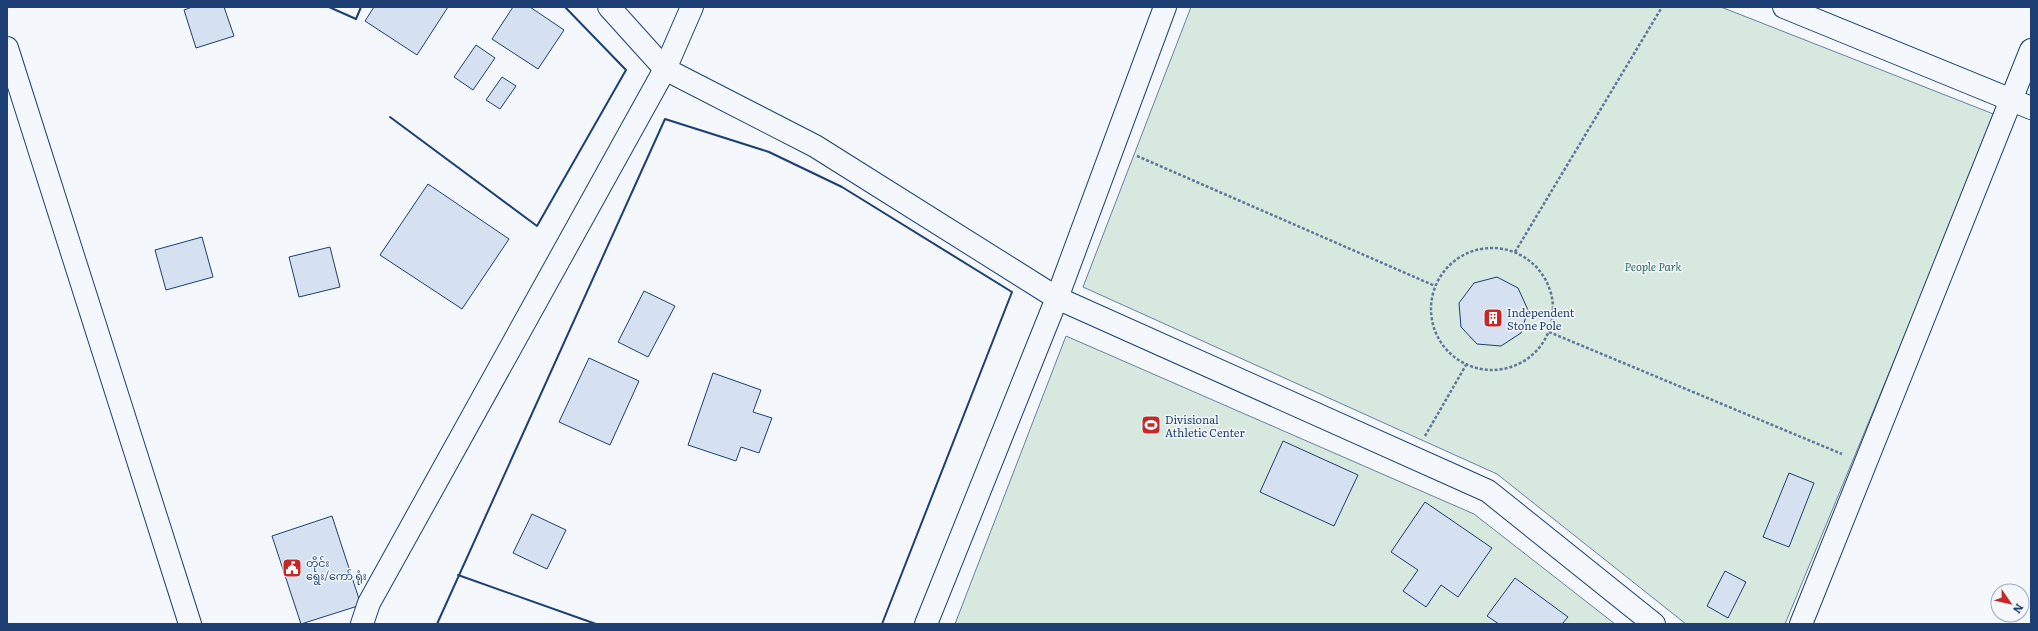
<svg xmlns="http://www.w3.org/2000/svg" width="2038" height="631" viewBox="0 0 2038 631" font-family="Literata,'Noto Sans Myanmar',serif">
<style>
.green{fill:#d7e8df;stroke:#687fa3}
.building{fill:#d5e0f0;stroke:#1d3f73}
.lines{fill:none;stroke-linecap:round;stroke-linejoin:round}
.minor-casing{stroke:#1d3f73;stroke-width:24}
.path{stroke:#5e769c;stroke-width:2.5;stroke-dasharray:3 2;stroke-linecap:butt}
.minor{stroke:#f4f7fb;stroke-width:22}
.wall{stroke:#1d3f73;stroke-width:2}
.labels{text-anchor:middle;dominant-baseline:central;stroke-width:3;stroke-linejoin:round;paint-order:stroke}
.park-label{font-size:11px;font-style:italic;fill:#2c6c60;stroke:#f4f7fb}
.poi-label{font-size:11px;fill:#1d3f73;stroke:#f4f7fb;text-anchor:start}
</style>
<rect width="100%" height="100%" fill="#f4f7fb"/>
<g class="green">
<path d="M1191,7h530l275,108 -211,509h-99l-189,-150 -414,-187z"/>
<path d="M1066,336l408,178 141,110h-660z"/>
</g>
<g class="building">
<path d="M192,7h32l10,29 -38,12 -12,-38z"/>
<path d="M374,7h74l-31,48 -52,-34z"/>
<path d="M513,7h17l34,23 -26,39 -46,-30z"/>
<path d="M476,45l19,13 -22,32 -19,-13z"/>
<path d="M502,77l14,9 -16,23 -14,-9z"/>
<path d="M428,184l81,55 -47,70 -82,-54z"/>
<path d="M202,237l11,40 -47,13 -11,-40z"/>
<path d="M330,247l10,40 -41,10 -10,-40z"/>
<path d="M1497,277l21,11 10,22 -7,23 -20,13 -24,-2 -16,-17 -2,-24 15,-20z"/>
<path d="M644,291l31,15 -27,51 -30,-15z"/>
<path d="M589,358l50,23 -29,64 -51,-23z"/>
<path d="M713,373l48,17 -8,22 19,6 -13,35 -18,-6 -5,14 -48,-16z"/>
<path d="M1283,441l75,34 -24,51 -74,-34z"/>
<path d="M1789,473l25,10 -25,64 -26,-10z"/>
<path d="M1425,502l67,46 -34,49 -17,-12 -15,22 -23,-16 15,-21 -27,-18z"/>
<path d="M532,514l34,16 -19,39 -34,-16z"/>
<path d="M332,516l29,89 -60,19 -29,-88z"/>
<path d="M1725,571l21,11 -18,36 -21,-12z"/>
<path d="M1515,578l53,39 -6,7h-63l-12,-8z"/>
</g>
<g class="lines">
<g class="minor-casing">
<g id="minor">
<path d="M609,7l56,62 150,77 242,152 431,193 166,133"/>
<path d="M1784,7l247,101"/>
<path d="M7,48l183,576"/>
<path d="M362,624l7,-21 296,-534 27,-62"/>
<path d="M926,624l131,-326 108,-291"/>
<path d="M1801,624l230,-574"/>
</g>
</g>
<g class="path">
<path d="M1137,156l298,130"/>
<circle cx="1492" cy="309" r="61"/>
<path d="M1515,252l147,-245"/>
<path d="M1549,332l293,122"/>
<path d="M1425,436l41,-71"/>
</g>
<use href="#minor" class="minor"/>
<g class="wall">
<path d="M329,7l27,12 5,-12"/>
<path d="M390,117l147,109 89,-156 -61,-63"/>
<path d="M458,575l138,49"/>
<path d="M437,624l228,-505 104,33 73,35 170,105 -130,332"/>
</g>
</g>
<defs>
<g id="building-square" transform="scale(1)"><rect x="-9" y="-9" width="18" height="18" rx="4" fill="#c62828" stroke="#f4f7fb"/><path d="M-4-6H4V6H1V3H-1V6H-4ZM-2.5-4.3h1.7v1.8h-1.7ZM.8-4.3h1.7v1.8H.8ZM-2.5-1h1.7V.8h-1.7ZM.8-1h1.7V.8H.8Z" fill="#fff"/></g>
<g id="stadium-square" transform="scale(1)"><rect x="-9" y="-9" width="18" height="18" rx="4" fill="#c62828" stroke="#f4f7fb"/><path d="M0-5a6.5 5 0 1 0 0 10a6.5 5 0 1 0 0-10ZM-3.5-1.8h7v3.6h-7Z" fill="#fff"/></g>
<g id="civic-square" transform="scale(1)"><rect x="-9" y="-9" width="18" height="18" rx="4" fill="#c62828" stroke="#f4f7fb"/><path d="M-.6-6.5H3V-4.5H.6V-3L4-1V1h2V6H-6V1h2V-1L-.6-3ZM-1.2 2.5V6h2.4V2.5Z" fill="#fff"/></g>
</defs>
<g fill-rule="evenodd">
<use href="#building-square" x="1493" y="318"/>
<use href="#stadium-square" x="1151" y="425"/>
<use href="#civic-square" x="292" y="568"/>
</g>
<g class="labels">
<g class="park-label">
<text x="1653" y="266">People Park</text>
</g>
<g class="poi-label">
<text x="1507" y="312">Independent<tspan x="1507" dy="13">Stone Pole</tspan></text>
<text x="1165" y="419">Divisional<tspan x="1165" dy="13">Athletic Center</tspan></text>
<text x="306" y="562">တိုင်း<tspan x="306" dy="13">ရွေး/ကော် ရုံး</tspan></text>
</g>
</g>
<rect width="2038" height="631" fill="none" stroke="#1d3f73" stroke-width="16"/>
<g transform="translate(2010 603) rotate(124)"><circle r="19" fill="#f4f7fb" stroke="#9eadc5"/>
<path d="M0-3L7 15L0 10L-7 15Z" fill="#c62828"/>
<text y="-6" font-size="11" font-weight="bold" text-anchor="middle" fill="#1d3f73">N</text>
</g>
</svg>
